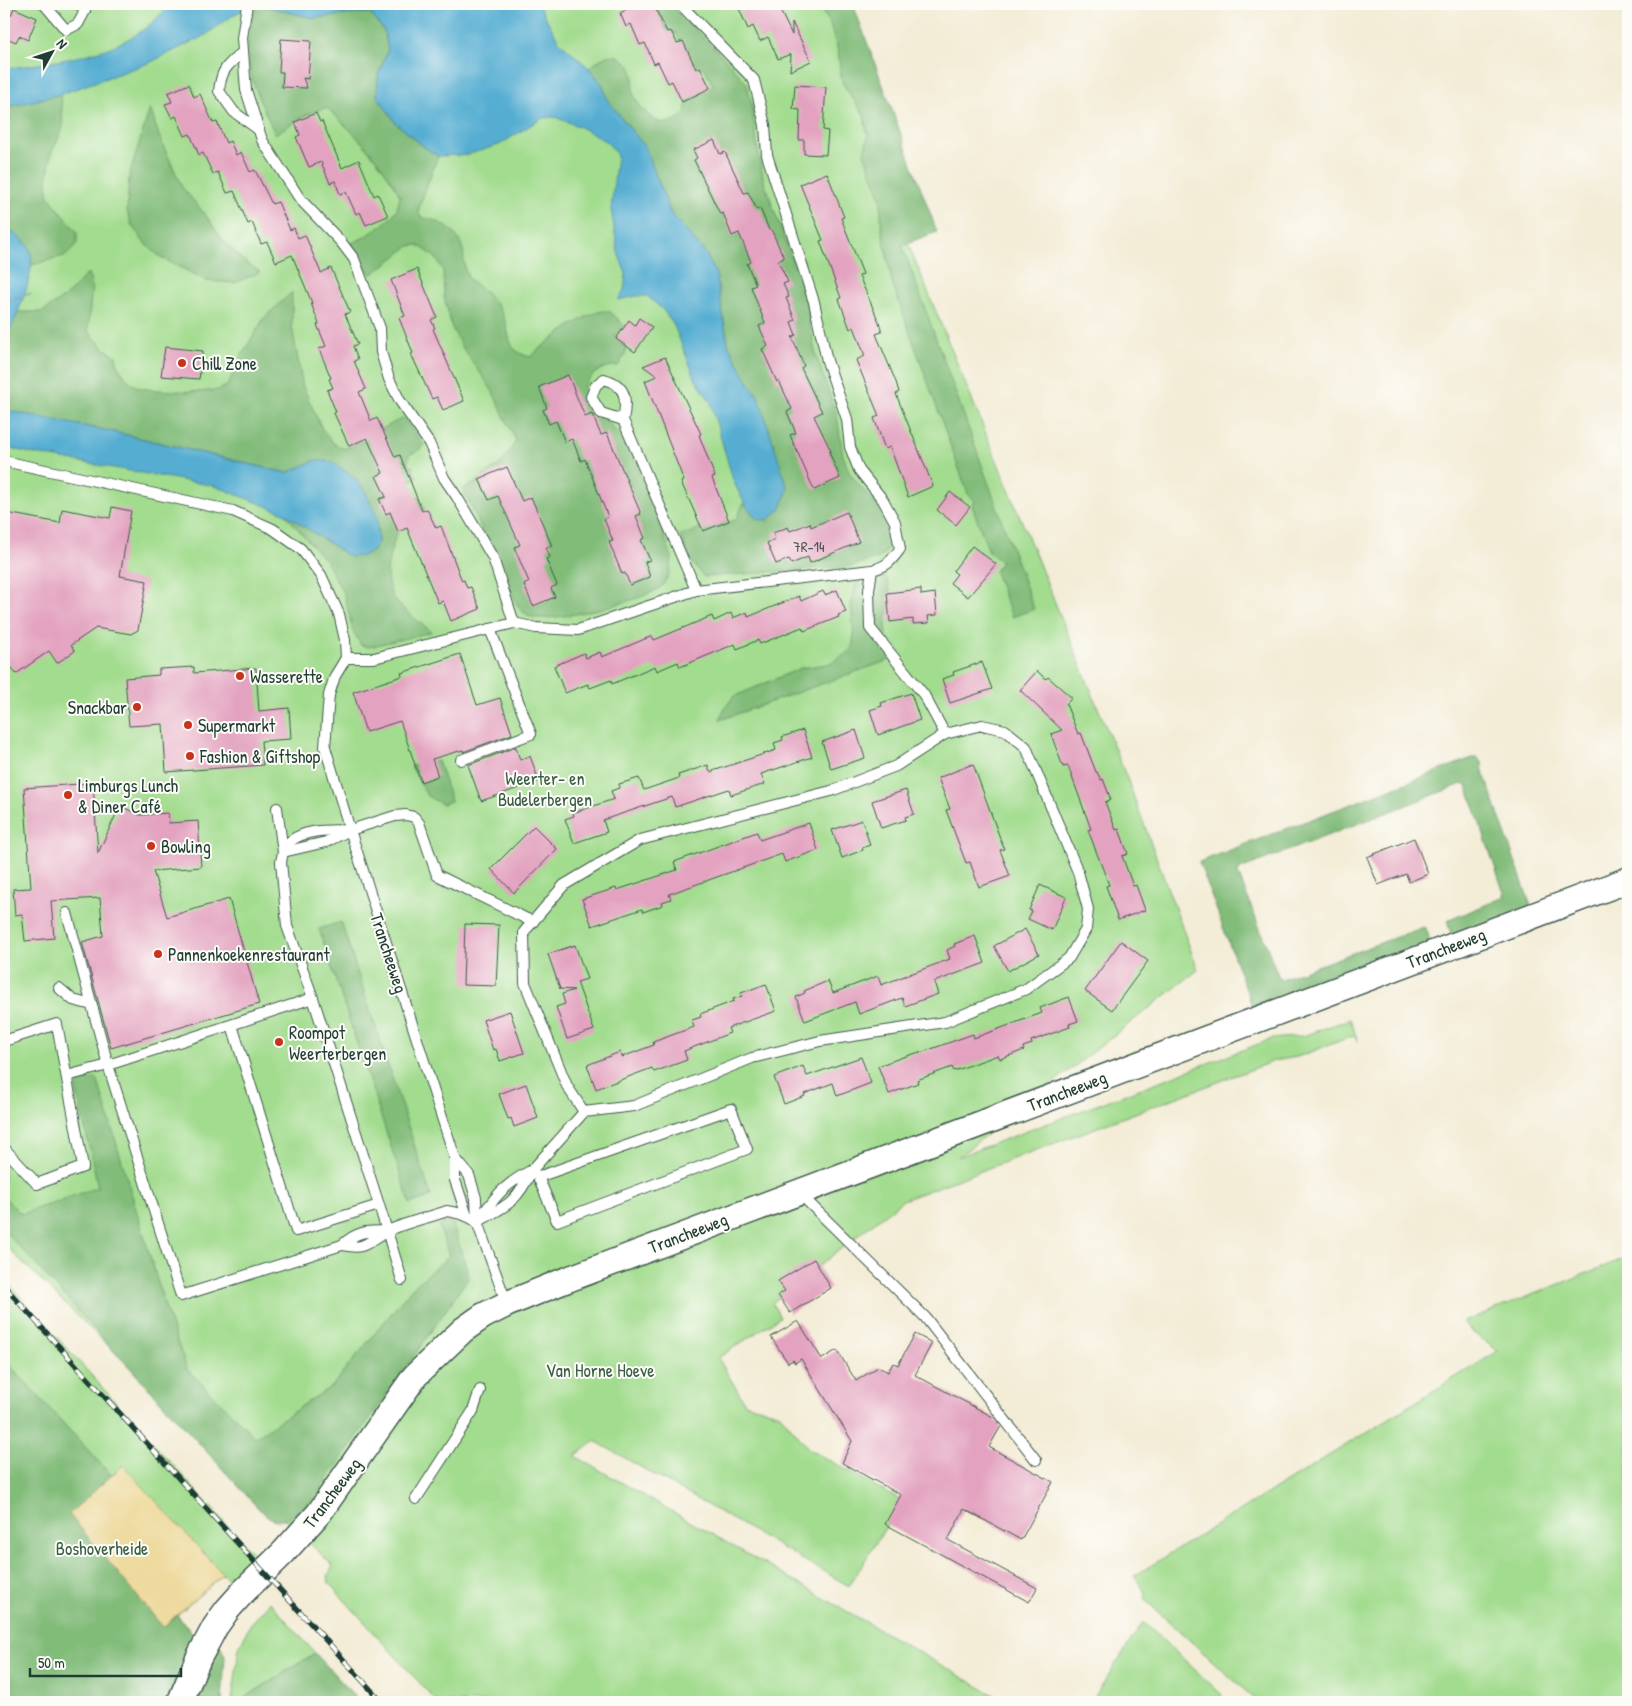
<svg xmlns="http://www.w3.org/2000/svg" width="1632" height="1706" viewBox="0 0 1632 1706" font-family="'Patrick Hand',sans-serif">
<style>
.green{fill:#a2dc8e;stroke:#608c61}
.forest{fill:#81bc79;stroke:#507c56}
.sand{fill:#eeda9e;stroke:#868c69}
.water{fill:#55add2;stroke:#3a7583}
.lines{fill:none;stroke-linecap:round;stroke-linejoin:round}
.ferry{stroke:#2f5f63;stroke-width:1;stroke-dasharray:6 5;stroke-linecap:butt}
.building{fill:#e3a3c0}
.service-casing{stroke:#3f574c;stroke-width:12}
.tertiary-casing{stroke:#3f574c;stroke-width:28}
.service{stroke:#fff;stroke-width:10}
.tertiary{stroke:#fff;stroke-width:25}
.rail-casing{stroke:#1f3d34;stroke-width:5.5}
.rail{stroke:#fdfcf7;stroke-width:4;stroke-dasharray:11;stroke-linecap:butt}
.poi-dot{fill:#c8321e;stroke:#fdfcf7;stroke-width:2}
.labels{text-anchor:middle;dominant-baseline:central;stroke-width:4;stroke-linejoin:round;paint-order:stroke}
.number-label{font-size:15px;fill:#505657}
.poi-label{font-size:18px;fill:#1f3d34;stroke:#fdfcf7;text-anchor:start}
.park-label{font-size:18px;fill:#395d46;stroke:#fdfcf7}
.street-label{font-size:18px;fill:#1f3d34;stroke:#fdfcf7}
</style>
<rect width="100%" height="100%" fill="#fdfcf7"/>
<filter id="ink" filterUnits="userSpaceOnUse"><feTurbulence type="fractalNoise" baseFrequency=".02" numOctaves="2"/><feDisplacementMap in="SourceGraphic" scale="10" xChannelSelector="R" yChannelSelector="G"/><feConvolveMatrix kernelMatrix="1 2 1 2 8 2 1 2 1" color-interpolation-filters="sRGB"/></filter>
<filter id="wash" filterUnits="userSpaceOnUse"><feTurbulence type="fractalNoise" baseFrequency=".0096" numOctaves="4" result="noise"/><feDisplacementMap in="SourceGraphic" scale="20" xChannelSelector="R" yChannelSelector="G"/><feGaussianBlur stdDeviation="1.12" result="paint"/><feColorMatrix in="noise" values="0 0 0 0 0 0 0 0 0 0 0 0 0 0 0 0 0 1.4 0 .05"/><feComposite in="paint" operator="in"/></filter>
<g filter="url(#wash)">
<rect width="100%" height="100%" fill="#f3ecd6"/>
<g class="green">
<path d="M4,4h812l13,17 9,29 4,32 22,33 4,22 -1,6 261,638 70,189 -240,187 314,-118 31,-3 47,-17 8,22 -5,-5 -56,21 -23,4 -371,139 -131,103 8,14 -62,41 27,45 35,11 29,35 93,52 -53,85 -254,-145 -20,15 431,246h-569l-108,-119 -1,-8 5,-9 -329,-322z"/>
<path d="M1628,1257v445h-370l-113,-102 1,-7 -12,-17 364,-225 -27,-20 -8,-9z"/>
<path d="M4,1279l251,277 -25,25 -7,-7 -46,41 18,22 -28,65h-163z"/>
<path d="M270,1602l45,51 -77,49h-6l7,-54 10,-22z"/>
<path d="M1143,1622l87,80h-139z"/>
</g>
<g class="forest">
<path d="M256,4l57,14 50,-5 8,1 13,17 4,18 -10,27 18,47 27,23 15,10 -19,51v8c4,4 8,3 14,5 11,4 20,10 26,20 7,11 3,22 7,33 3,8 13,13 19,19 6,5 15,16 18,24 9,20 1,34 27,41 12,-11 64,-53 80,-45 5,3 10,10 14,14l-10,10 12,13 -1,6 -7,11c-16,-1 -27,8 -35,22l5,10 10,13 32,36 42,110c-1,10 -3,21 -10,29 -15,14 -102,34 -123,32 -9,0 -15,-5 -20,-10l-56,-119 12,-6 28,-21 13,-21 -24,-51 -30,-43 -10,-19 -8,-31 -1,-27 -7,-12 -9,-7 -9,-6 -9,1 -38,29 -20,-32c12,-3 38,-21 45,-32 2,-4 3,-10 4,-15 -18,-35 -45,-62 -73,-88 -15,1 -38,18 -52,26 -12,-27 -27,-55 -27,-84 -1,-15 5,-31 8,-46z"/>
<path d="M654,4h15l58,57 20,23 5,22 5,39 7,37 41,114 10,56 22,64 6,40 7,18 34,40 5,10 2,15 -4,12 -9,7 -26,8 -148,11 -13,-16 -11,-26 13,-3 11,-8 1,4 31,-8 8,-18 2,4 13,-108 -10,-15 -21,-39 -12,-70 -10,-20 -35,-40 -26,-67 -37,-46 -6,-17 -13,-16c5,-3 10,-9 16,-11 13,-6 26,6 28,18 1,7 -1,14 1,20 3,10 19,28 30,28 8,0 15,-5 21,-10l2,-11 26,-17 -9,-18 -9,4 -20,-39 -6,2z"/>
<path d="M816,4h37l84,228 -35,13 132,364 -22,8 -17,-45 6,-11 -12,-9 -17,-46 3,-5 -7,-7 -76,-211 -11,-59v-25l-17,-46 4,-16 -4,-22 -22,-33 -4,-32 -9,-29z"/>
<path d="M61,94l2,34 -12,26 -4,28 2,15 28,35v12l-10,11 -35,10 -2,-17 -5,-6 -21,-15v-119z"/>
<path d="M150,108l9,28 23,51 25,30 17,25 21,20 15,10 -25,11 -28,-2 -45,-23 -16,-13 -14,-19 -5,-15 2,-35z"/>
<path d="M88,273l4,12 -4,46 17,18 11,7c1,11 10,26 22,31 9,4 69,6 79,3 4,-1 7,-3 11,-5l12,-27 24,-40 28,-26v35l11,60 19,42 11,14 11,6 59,-31 21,27 -7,7 -8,2 -1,13 4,-1 5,12 -13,5 7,16 8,-2 9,23 -30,11c-8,19 -16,43 -6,64 5,11 30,29 40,37l-63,15 -8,-2 -8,-14 -9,-37 -19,-34 -41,-47 66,44 -34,-97 -29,13 -173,-41 -110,-22v-67l14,-31h24l24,-16z"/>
<path d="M885,575l4,11 2,13 -5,21v16l9,22 -175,62 4,-11 9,-12 68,-29 27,-4 18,-10 6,-6 2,-13 -3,-30 6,-23z"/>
<path d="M1472,758h6l4,4 1,9 48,135 -79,31 -5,-16 57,-24v-4l-37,-107 -5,-2 -222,85 -2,4 40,102 3,4 143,-52 4,6 2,13 -174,64 -5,-7 -52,-141z"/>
<path d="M438,761l13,40 -9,3 -15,-8 -16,-30z"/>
<path d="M341,922l90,274 -21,8 -91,-275z"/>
<path d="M97,1078l70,235 20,56 68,68 77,-51 80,-98 37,-32 -10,-30 13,-5 17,56 -155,221c-10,8 -26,26 -41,21 -4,-1 -9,-6 -13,-9l-256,-280v-33l17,17 77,-27 -23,-103z"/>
<path d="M4,1359l107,116 -41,39 93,113 14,-12 18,22 -28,65h-163z"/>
<path d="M219,1644l6,12 -3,46h-27z"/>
<path d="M315,1653l45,49h-122z"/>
</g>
<path class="sand" d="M123,1465l100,109 -60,53 -94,-113z"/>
<g class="water">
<path d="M169,4h369l21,37 30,27 13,16 6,17 37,46 26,67 35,40 10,20 12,70 21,39 10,15 29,91 -7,19 -13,12 -11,-1 -11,-13 -12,-23 -24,-82 -15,-23 -22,-55 -11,-14 -15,-13h-11l-18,4 6,-10 2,-16 -8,-21 -7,-44 6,-54 -10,-13 -27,-15 -25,-10 -13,1 -43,27 -33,10 -28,1 -15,-10 -27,-23 -19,-27 1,-20 10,-27 -4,-18 -13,-17 -8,-1 -50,5 -57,-14 -21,10 -31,22 -55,27 -88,31 -57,14v-39c57,-9 128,-13 165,-65z"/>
<path d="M4,227c8,6 23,13 26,23 8,22 -16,72 -26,93z"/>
<path d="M4,410l110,22 173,41 29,-13 16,2 23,16 10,13 12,26 1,25 -4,8 -12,6 -12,1 -66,-44 -69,-27 -180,-32 -31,-7z"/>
</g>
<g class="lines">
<path class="ferry" d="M4,301l28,-8"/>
</g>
<g id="blocks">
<g class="building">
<path d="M624,4h29l14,28 4,-1 6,12 6,-2 13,28 4,-2 10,21 -28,14 -10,-21 -4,2 -10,-21 -4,2 -9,-21 -5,2 -9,-21 -5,3 -6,-14 6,-3z"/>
<path d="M737,4h40l15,31v-13l19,39 -21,10 1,-17 -13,5 -10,-22 -8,4 -7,-15 -5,3z"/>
<path d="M14,8l23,10 -9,22 -9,-4 -3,6 -12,-5v-25l7,3z"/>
<path d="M281,39l30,2 -3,38 -5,-1 4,10 -25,-1 1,-15h-4z"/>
<path d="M189,84l5,13 6,-3 13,29 4,-1 9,21 4,-2 6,14 5,-3 9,20 5,-2 17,34 6,-2 12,28 4,-2 4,10 7,-3 16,38 10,-5 19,44 -5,2 13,30 -5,2 5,13 -4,2 12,28 -7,3 12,29 6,-3 18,39 5,-2 22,56 5,-2 9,19 5,-2 21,55 2,-1 3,8 4,-1 9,22 -29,12 -8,-20 -5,2 -31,-75 -9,4 -8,-20 -4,2 -7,-15 7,-2 -10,-21 7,-3 -16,-35 -18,8 -15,-33 2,-1 -9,-22 6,-2 -4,-9 2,-1 -12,-29 7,-3 -9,-21 2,-1 -8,-21h1l-20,-48 -16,7 -9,-20 -6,2 -9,-22 -4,2 -14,-33 -7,2 -9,-21 -5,2 -10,-21 -4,2 -9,-21 -5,2 -9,-20 -4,2 -7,-14 7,-2 -4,-9z"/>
<path d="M795,85l31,2 -3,43 5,1 -2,24 -22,-1v-14h-5l1,-30 -7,-1z"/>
<path d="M316,113l4,9 2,-1 20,47 17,-8 15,36 4,-2 10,22 -22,9 -6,-13 -4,2 -10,-22 -6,2 -5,-13 -5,2 -9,-21 -12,5 -13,-30 4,-2 -5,-13z"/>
<path d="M714,140l6,14 5,-2 19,41 4,-1 9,18 3,-2 9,22 2,-1 13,29 -6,3 10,21 -5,2 6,13 -3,1 9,22 -4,2 5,13 -4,2 12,29 -3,2 21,44 -8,4 17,35 -2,1 11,26 -26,12 -24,-55 6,-2 -9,-21 5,-3 -13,-28 -2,1 -15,-33 6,-3 -9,-20 6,-3 -14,-36 5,-2 -9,-21 4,-2 -12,-29 -7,3 -9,-23 -3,1 -26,-54 3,-2 -4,-8z"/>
<path d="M827,173l17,44 -3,1 22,56 -4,2 20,46 3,10 -6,2 20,48 3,10 -3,2 37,92 -25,11 -18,-50 -5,2 -11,-31 5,-2 -23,-56 9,-4 -11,-29 -4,2 -11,-30 2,-1 -21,-57 3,-1 -23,-56z"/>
<path d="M417,269l20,48 -6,3 4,8 -2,1 31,72 -21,9 -6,-13 -5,2 -21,-45 2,-1 -14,-35 6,-2 -14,-36z"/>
<path d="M639,318l13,9 -17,25 -19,-13 13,-19 6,5z"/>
<path d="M165,347l38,4 -4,28 -38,-3z"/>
<path d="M665,357l36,77 -2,1 16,42 -3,1 17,43 -26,10 -22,-49 3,-1 -39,-100 12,-5 -14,-10z"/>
<path d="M568,375l17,42 7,-3 9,21 6,-2 34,81 -5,2 9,22 -4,2 9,20 -5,2 5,15 -20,8 -5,-12 -3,1 -13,-32 4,-1 -9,-22 4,-2 -23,-58 -4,2 -9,-22 -7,3 -9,-21 -7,3 -6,-14 4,-2 -8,-21z"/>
<path d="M507,467l15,34 9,-4 21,49 -6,2 4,9 -4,2 11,26 -6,3 4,9 -22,9 -9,-21 5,-3 -15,-35 6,-2 -22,-49 -9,4 -10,-21z"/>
<path d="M950,492l20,15 -14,18 -19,-15z"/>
<path d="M112,507l19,4 -11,65 27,5 -9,49 -7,4 -35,-6 -25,17 4,6 -18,12 -8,-12 -33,23 -12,-18v-129l3,-14 53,10 2,-14 48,9z"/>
<path d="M847,512l12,30 -49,21 -2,-6 -17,7 -2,-5 -13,5 -9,-21 8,-4 -2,-6 15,-6 2,4 20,-8 1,4z"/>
<path d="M972,546l24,18 -28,33 -18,-14 7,-9 -4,-3z"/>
<path d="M921,589v6l14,-2 2,22 -9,1 1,7 -16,1v-5l-23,3 -3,-29z"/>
<path d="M837,590l9,22 -8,3 1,2 -35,14 -2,-4 -42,17 -2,-4 -21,9 -2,-5 -55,23 -2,-5 -21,9 -2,-5 -43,18 -1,-4 -21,8 -2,-4 -23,9 -11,-27 30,-13 2,5 14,-6 2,5 50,-21 2,4 58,-24 2,5 17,-8 2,5 14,-6 1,5 51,-21 2,5 22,-10 2,4z"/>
<path d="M460,654l17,51 23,-7 12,36 -49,18v-2l-31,9 6,17 -17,6 -21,-61 -34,11 -13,-40 49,-16 -1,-3z"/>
<path d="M982,662l10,27 -42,14 -8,-24 12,-4 -1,-3z"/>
<path d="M194,667v6l62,-5 3,43 30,-3 2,31 -30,2 2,24 -97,7 -3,-48 -34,2 -4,-48 34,-3v-6z"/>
<path d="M1037,671l9,8 2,-2 24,21 -6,6 12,30 3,-1 15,39h1l4,8 2,-1 8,21 -6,2 11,28 3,-1 9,25 -6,2 11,30 3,-1 9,25 -27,10 -12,-34 3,-1 -21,-55 3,-1 -23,-63 -5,1 -12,-33 11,-4 -42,-40z"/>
<path d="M911,693l9,27 -42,15 -8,-25 12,-4 -1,-3z"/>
<path d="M803,730l9,27 -51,17 4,10 -34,11 -2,-6 -54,18 -3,-10 -69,23 4,12 -33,11 -9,-24 9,-3 -1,-3 41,-14 -3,-8 8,-3v-4l20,-6 5,12 35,-12 -1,-3 30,-10 2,7 66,-22 -2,-7 9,-3 -1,-3z"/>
<path d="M856,730l9,28 -34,11 -9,-27z"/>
<path d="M516,747l4,13 10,-4 9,25 -58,20 -13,-36z"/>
<path d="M973,764l31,85 -4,1 10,26 -31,11 -9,-25 -4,1 -20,-53 4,-1 -12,-31z"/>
<path d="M93,783l5,70 22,-47 20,9 28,-2 1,10 29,-2 3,46 -48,4 14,46 62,-18 30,105 -148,44 -29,-106 21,-6 -3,-38 -49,3 3,37 -29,3 -3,-27 -7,1 -2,-26 18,-1 -7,-100z"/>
<path d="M906,790l8,24 -9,3 1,3 -25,8 -9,-27z"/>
<path d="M862,820l8,25 -8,3 1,2 -21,8 -10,-28z"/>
<path d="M809,823l9,27 -33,12 -3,-8 -113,40 2,5 -9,3 1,3 -20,7 -1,-3 -50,17 -10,-27 34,-11 1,2 60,-20 -3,-8 83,-30 3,8z"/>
<path d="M534,826l23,23 -43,44 -23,-24z"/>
<path d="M1414,838l14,36 -19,8 -3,-8 -28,11 -11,-28z"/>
<path d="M1040,885l26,12 -14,33 -24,-11 4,-8 -3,-1z"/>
<path d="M465,924l34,1 -3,61 -33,-1z"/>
<path d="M1025,929l14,25 -31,17 -14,-25z"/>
<path d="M975,936l10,27 -51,19 4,12 -33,12 -3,-8 -43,16 -4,-12 -50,19 -9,-24 9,-4 -1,-2 24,-10 5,12 45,-17 3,9 69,-26 -3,-9 8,-4 -1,-2z"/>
<path d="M1121,941l27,20 -36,49 -27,-19z"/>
<path d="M575,945l12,34 -10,3 17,48 -27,9 -11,-32 9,-3 -3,-10 12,-4 -14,-1 -12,-35z"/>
<path d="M766,984l10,27 -48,17 2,5 -46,18 3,9 -33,12 -2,-4 -56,21 -9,-24 33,-13 2,5 32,-12 -1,-3 41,-15 -2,-7 9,-3 -1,-3 34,-13 -1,-2 9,-3 -1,-3z"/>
<path d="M1069,997l9,24 -9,3 1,3 -39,14 1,3 -9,3 1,3 -24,9 -2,-4 -44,16 -2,-4 -35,13 1,3 -29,11 -11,-28 25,-9 17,-5v1l53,-19 1,4 68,-25 -2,-5z"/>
<path d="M510,1011l14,42 -24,8 -4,-12 -3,1 -10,-30z"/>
<path d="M861,1057l10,26 -34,13 -4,-13 -29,11 1,2 -21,8 -10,-27 29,-11 4,10z"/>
<path d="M526,1084l12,34 -24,9 -3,-9 -3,1 -9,-25z"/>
<path d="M814,1259l17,29 -41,25 -12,-18 7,-4 -7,-10z"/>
<path d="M798,1321l24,38 15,-9 19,31 22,-14 10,5 5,-9 5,2 17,-31 17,9 -17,32 80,43 6,8 -12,21 64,35 -32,58 -57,-31 -16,31 89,48 -8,14 -144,-78 16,-29 -59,-32 10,-22 -51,-82 -6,4 -2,-3 -5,3 -17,-26z"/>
</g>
</g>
</g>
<g filter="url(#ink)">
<use href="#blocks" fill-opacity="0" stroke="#3f574c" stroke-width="1"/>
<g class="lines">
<g class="service-casing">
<g id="service">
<path d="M44,4l22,26 12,-6 7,-13 -7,-7"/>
<path d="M247,4l-5,34 4,52 16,50 38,59 41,43 13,17 26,69 1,24 8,27 11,22 29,42 15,35 13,19 36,61 21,65 -140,35h-28l-11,18 -6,19 -4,52 25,83 105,328v22l12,36"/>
<path d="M680,4l74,76 11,45 2,30 47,147 13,59 20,58 3,28 9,23 24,30 12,22 5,27c-9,12 -12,17 -28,21l-3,20 1,38 54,67 21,39"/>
<path d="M243,52c-16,13 -22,18 -24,39l15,21 25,18"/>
<path d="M623,420l-22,-7 -10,-16 5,-12 8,-6c23,6 23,21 19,41l73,170 176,-20"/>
<path d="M4,461l229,50 40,18 28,20 20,26 18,39 6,26 1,18"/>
<path d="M514,623l22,5 42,2 118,-40"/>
<path d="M461,760l70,-26 -41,-105"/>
<path d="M283,852l43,-10 24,-12 45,-14 11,-1 8,2 5,6 18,52 96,47"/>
<path d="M283,852c3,-4 5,-9 9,-12 15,-11 37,-9 54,-10"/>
<path d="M59,988l14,12 19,5"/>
<path d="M313,998l-205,67 73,231 161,-51"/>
<path d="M232,1025l64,206 83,-26 -66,-207 -26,-72 -6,-64 2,-10 -6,-44"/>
<path d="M4,1041l53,-17 26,143 -46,17 -33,-36"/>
<path d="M67,1076l41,-11 -41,-152"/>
<path d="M455,1158l14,17 7,23 1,24"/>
<path d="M532,1170c-15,32 -25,36 -55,52 19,-26 26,-37 55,-52z"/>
<path d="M538,1177l193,-68 16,40 -190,72 -19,-44 -6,-7 52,-58 50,-6 118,-48 68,-17 125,-19 81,-33 43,-31 17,-29 2,-20 -10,-37 -52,-125 -21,-17 -23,-5 -37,9 -49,32 -65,25 -191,49 -76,45 -40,47 1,51 42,103 17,26"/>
<path d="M799,1193l126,124 111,143"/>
<path d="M379,1205l23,75"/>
<path d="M387,1231c-20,0 -30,0 -45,14 26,6 26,-5 46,-14 18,-9 40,-13 59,-20 12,2 20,4 30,11l30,82"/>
<path d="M416,1499l57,-88 7,-21"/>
</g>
</g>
<g class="tertiary-casing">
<path id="tertiary" d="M180,1702l19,-45 16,-30 12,-17 17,-19 39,-38 36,-40 96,-137 48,-46 20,-14 24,-12 59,-24 1062,-400"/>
</g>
<use href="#service" class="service"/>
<use href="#tertiary" class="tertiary"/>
<g class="rail-casing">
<path id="rail" d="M4,1286l378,416"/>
</g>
<use href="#rail" class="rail"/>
</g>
</g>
<g class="poi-dot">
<circle cx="182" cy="363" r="5"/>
<circle cx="240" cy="676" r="5"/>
<circle cx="137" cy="707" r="5"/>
<circle cx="188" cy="725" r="5"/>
<circle cx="190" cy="756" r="5"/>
<circle cx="68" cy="795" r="5"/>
<circle cx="151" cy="846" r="5"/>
<circle cx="158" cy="954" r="5"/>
<circle cx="279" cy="1042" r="5"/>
</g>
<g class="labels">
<g class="number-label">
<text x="809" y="546">7R-14</text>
</g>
<g class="poi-label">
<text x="192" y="363">Chill Zone</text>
<text x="250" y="676">Wasserette</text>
<text x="127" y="707" text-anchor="end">Snackbar</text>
<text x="198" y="725">Supermarkt</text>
<text x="200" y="756">Fashion &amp; Giftshop</text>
<text x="78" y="785">Limburgs Lunch<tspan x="78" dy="21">&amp; Diner Café</tspan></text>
<text x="161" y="846">Bowling</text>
<text x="168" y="954">Pannenkoekenrestaurant</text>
<text x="289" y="1032">Roompot<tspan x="289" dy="21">Weerterbergen</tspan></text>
</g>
<g class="park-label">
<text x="545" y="778">Weerter- en<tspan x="545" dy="21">Budelerbergen</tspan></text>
<text x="600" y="1370">Van Horne Hoeve</text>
<text x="102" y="1548">Boshoverheide</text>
</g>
<g class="street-label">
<text transform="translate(1446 948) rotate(-21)">Trancheeweg</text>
<text transform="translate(389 953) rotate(72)">Trancheeweg</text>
<text transform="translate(1067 1091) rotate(-21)">Trancheeweg</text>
<text transform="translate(688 1233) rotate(-21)">Trancheeweg</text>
<text transform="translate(332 1493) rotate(-53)">Trancheeweg</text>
</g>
</g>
<rect width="1632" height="1706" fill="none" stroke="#fdfcf7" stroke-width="20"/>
<g transform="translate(52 52) rotate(50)" stroke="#fdfcf7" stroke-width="4" paint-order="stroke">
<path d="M0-4L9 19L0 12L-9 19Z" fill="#1f3d34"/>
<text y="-8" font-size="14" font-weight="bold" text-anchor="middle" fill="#1f3d34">N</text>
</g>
<path d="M30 1668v8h151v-8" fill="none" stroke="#1f3d34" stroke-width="2.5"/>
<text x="38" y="1668" font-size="15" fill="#1f3d34" stroke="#fdfcf7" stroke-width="4" paint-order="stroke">50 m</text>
</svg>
